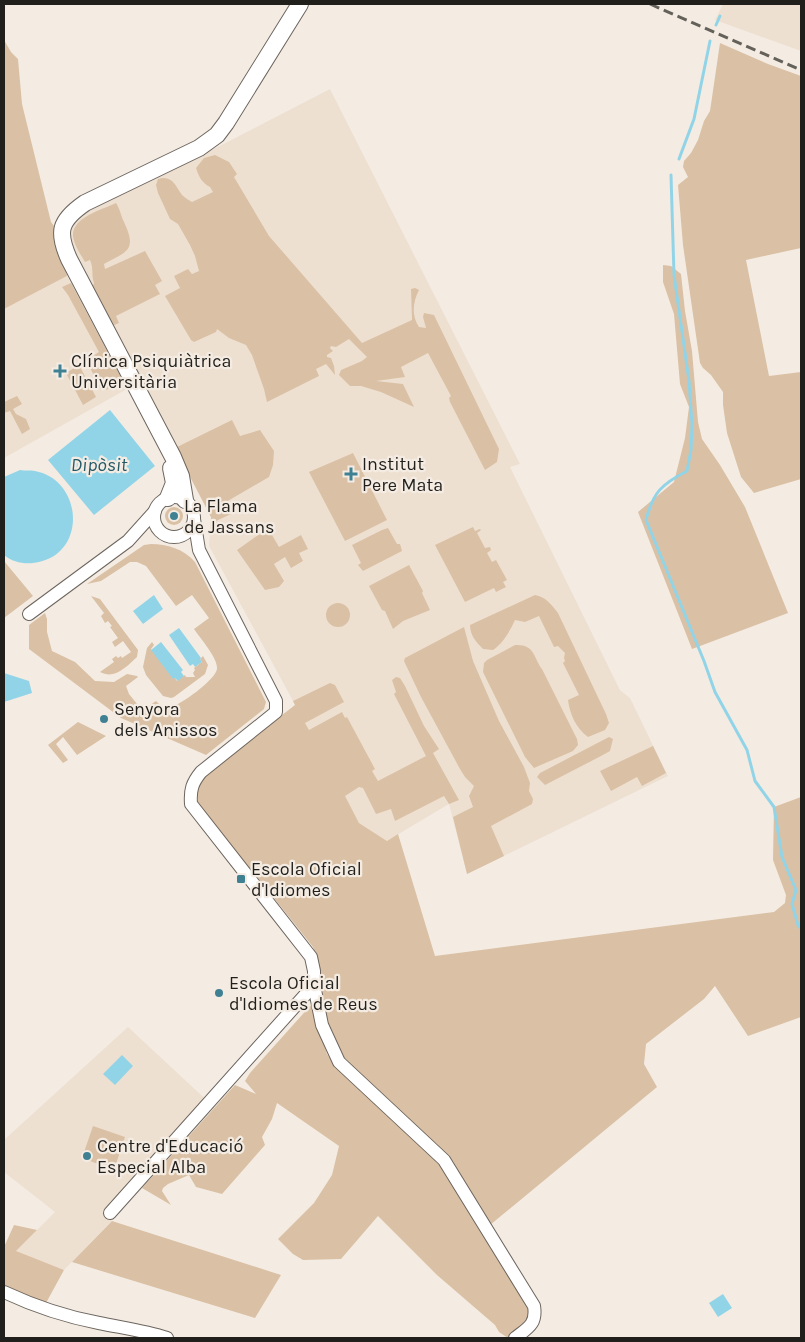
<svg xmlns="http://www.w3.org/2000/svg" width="805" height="1342" viewBox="0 0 805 1342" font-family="Karla,sans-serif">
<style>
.built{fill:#eee0d1}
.green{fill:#dac0a4}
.water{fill:#92d4e7}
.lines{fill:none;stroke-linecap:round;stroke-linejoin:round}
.stream{stroke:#92d4e7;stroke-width:3}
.minor-casing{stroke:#6c655e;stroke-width:14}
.tertiary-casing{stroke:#6c655e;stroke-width:18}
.minor{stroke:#fff;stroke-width:12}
.tertiary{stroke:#fff;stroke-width:16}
.rail{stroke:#64605a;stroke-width:3;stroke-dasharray:10 5;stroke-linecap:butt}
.poi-dot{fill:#3f8193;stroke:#f4ece3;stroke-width:2}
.labels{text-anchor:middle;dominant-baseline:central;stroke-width:4.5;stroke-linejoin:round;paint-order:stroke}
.poi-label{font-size:18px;fill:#211f1b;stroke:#f4ece3;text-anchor:start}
.water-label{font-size:19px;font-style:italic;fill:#245a68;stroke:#f4ece3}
</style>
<rect width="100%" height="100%" fill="#f4ece3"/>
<g class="built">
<path d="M723,4h78v47l-86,-31z"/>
<path d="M330,89l190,375 -10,3 110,223 10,8 38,78 -201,98 -18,-70 -62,37 -28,-18 -150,-277 2,-29 -145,-279 8,-21 134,-65z"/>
<path d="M67,276l60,113 -123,69v-149z"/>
<path d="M128,1027l86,80 -91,102 -59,61 -49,-18 40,-40 -51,-40v-32z"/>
</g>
<g class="green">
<path d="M4,40l7,12 7,7 4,45 29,118 10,13 6,41 -63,33z"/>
<path d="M720,43l48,21 33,12v172l-55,12 23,116 32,-4v107l-47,14 -13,-16 -14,-44 -4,-28v-13l-12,-17 -8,-7 -3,-5 -17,-118 -5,-60 10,-8 -5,-10 1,-6 7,-8 7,-13 6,-19 6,-10z"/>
<path d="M215,155l14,7 8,12 -3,3 35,59 93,107 50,-23 -1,-31 4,-1 4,2c-6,12 -8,25 0,37l7,1 -3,-11 1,-4 10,2 65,134 -2,13 -12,8 -35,-68 -1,-4 2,-2 -23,-43 -27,14 4,10 -29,4 27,3 11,23 -33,-15 -20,-6h-11l-11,-11 2,-5 21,-9 5,-4 -18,-18 -13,8 -5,-1 -1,2 3,3 -6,4v2l4,1 3,8 1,9 -9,-11 -10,5 3,7 -52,26 -3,-13 -12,-34 -6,-10 -17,-7 -12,-9 -1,3 -22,10 -3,-2 -26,-44 15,-8 -6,-12 14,-7 4,5 7,-3 -4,-15 -5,-11 -12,-21 -8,-5 -12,-26 -2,-8 2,-6c14,-4 17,6 24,16 3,3 7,5 10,7l21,-10 -3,-5c-8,-4 -11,-10 -14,-19l8,-10z"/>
<path d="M116,203c4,6 5,13 8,19 13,28 4,29 -20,42l1,5 40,-18 17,30 -7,4 5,9 -44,22 3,7 -7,3 -20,-38 2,-5c-3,-9 0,-14 -4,-23l-5,2c-4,-7 -11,-17 -12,-26 -1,-19 29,-26 43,-33z"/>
<path d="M663,265l8,1 10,8 4,37 7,40 6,71 4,17 18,26 25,42 43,106 -96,36 -54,-137 36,-30 11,-44 4,-31 -9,-23 -6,-70 -11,-32z"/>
<path d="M71,283l52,98 -17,9 -5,-1 -15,-29 13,-8 -31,-57 -6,-8z"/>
<path d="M79,365l17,32 -13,8 -17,-32z"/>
<path d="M17,396l5,8 -9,5 3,5 10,5 4,10 -8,5 -12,-23 -6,2v-11z"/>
<path d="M232,420l8,16 20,-6 14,21 -1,14 -4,12 -43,25 5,12 -15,7 5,8 -11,6 1,-18 -36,-69z"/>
<path d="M353,453l34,67 -42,21 -36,-69z"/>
<circle cx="174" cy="516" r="9"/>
<path d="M473,527l2,4 5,-2 1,1 -4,3 8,15 5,-1 1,3 -4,3 5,9 4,-2 11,20 -4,2 3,5 -10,5 -2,-4 -29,14 -30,-57z"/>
<path d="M268,528l11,19 22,-12 7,14 -9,4 4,8 -12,7 -6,-11 -11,7 10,17 -5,6 -14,3 -28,-40z"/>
<path d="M388,528l9,16h3l2,7 -39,20 -5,-6 3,-2 -9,-18 30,-15z"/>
<path d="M151,544c16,0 33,5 44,18l71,140 -2,7 -58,46 -85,-37 -92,-69v-24l16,-12 2,6v13l5,19 23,11 20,19 19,1 13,-8 10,2 1,1 -12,9 3,8 13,16 14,-9c4,4 8,7 14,6 10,-1 46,-28 47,-38 1,-11 -17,-31 -23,-40l15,-11 -17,-23 -16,11 -30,-40 -9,-4h-7l-29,19 -14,3 57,-39z"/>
<path d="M4,561l29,35 -29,22z"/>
<path d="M409,565l14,26 -1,2 8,17 -27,11 -10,8 -8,-18 -3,-1 -13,-24z"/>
<path d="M535,595c11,2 16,9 23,18l48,101 3,9 -4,7 -17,7c-12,-9 -18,-22 -20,-37l11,-5 -16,-32 2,-2 -1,-3 1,-5 -7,-7 -4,1 -15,-31 -14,6 -10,-2c-5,11 -12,23 -22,30l-10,-1c-7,-7 -13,-14 -13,-24z"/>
<path d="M91,596l9,3 38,51 -1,7c-10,9 -22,23 -37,15l14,-10 -2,-3 4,-3 2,2 3,-2 1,2 9,-6 -8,-11 -8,6 -3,-5 6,-4 -8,-11 2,-1 -4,-5 -3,2 -4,-7 3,-3z"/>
<circle cx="338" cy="615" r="12"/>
<path d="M464,627l9,34 26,60 25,46 6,16 -1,8 4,8 -1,5 -41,22 13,30 -37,18 -14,-57 20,-10 -4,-11 5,-10 -9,-9 -5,-8 -39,-72 -17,-36 1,-3z"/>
<path d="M152,642l2,3 -3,4 22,29h2l2,3 8,-6 1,2h9l-2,-4 2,-3 -1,-2 8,-6 -2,-3 3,-3 5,9 -3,9 -31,23 -3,1 -8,-2 -17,-21 -3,-8 4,-19z"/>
<path d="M515,645c20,-1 18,12 27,24l35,70 1,6 -5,6 -39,17 -9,-11 -42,-85 1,-9 3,-3z"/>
<path d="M396,677l4,1 5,8 19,40 15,23 -6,4 26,47 -10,4 -5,-8 -49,25 -4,-12 -15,5 -13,-26 -4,-1 -14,9 14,27 28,18 11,-7 37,122 339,-44 11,-9 1,-8 -13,-35 1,-53 27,-10v220l-53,19 -33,-50 -11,13 -58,45 -2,20 13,23 -167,138 -20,-28 -117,-127 -11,-14 -14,-29 -9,-46 1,-13 -7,-21 -115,-144 -1,-14 4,-9 41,-34 53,-41 -2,-4 37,-18 5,2 9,17 -39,21 4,7 33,-18 3,6 2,-1 28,52 -3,2 6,10 48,-25 -32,-62 2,-2 -4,-12z"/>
<path d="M78,722l28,14 -29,19 -14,-18 -7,7 12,16 -5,3 -15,-18z"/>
<path d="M609,737l4,2 -3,12 -9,5 -56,29 -8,-8 3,-4z"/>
<path d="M653,746l13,27 -24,13 -5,-9 -26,14 -11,-20z"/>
<path d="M311,1005l16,49 8,13 108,97 85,140 1,17 -18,16 -3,1 -9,-6 -4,-7 -58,-50 -59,-59 -37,43 -38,1 -10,-6 -15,-15 36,-36 18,-28 7,-29 -62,-43 -5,16 -10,18 3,8 -43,49 -26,-7 -7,-12 -21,9 -5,4 -1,3 9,14 -29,-17 93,-103 21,9 -11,-13 5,-8z"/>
<path d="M93,1126l32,11 -11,33 -32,-12z"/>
<path d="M112,1221l169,54 -26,43 -183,-56z"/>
<path d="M14,1225l23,5 -21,21 48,19 -18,33 -42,-18v-38z"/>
</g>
<g class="water">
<path d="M110,410l45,56 -61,49 -46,-55z"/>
<path d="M20,470c5,1 10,0 15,1 49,9 53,86 -2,92 -10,1 -21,-1 -29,-8v-78z"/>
<path d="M154,595l9,14 -20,15 -10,-13z"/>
<path d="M179,628l22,30 -1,1 2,3 -7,5 -2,-3 -3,2 -21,-31z"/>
<path d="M161,642l22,28 -2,2 3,4 -6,5 -3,-3 -2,1 -22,-29z"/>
<path d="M4,673l25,8 3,12 -28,9z"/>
<path d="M122,1055l11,11 -18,19 -12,-11z"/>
<path d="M723,1294l9,14 -14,9 -9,-14z"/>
</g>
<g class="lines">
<g class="stream">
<path d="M716,25l4,-9"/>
<path d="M679,159l15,-40 16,-78"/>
<path d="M671,175l3,100 15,106 3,43 -1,26 -4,21c-25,13 -34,21 -41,49l58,141 11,31 32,58 8,31 19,26 8,50 14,33 -4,14 6,21 3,4"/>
</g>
<g class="minor-casing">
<g id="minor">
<circle cx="174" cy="517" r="20"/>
<path d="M194,519l5,31 77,151v11l-75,60c-9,11 -11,18 -10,32l120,153 3,14v14l8,40 17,37 105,98 90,146c3,18 -6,22 -19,32"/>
<path d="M29,614l99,-73 27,-30"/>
<path d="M110,1213l204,-228"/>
<path d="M4,1292c30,14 63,25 95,31 24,5 46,8 68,15"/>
</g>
</g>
<g class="tertiary-casing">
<g id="tertiary">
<path d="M168,498l6,-15 -3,-15"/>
<path d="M185,500l-4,-24 -8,-19 -104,-198c-12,-27 -10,-38 16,-56l114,-55 18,-13 9,-12 74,-119"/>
</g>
</g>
<use href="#minor" class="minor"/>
<use href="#tertiary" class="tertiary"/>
<path class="rail" d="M650,4l151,66"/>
</g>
<g class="poi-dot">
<path d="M57.5 363.5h5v5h5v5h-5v5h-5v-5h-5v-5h5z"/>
<path d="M348.5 466.5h5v5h5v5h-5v5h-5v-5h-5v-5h5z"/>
<circle cx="174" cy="516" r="5"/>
<circle cx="104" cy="719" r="5"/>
<rect x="236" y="874" width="10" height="10" rx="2.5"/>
<circle cx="219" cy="993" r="5"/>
<circle cx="87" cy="1156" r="5"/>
</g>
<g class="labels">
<g class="poi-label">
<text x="71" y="361">Clínica Psiquiàtrica<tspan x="71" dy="21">Universitària</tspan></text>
<text x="362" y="464">Institut<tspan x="362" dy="21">Pere Mata</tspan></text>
<text x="184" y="506">La Flama<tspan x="184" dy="21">de Jassans</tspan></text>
<text x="114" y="709">Senyora<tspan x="114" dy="21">dels Anissos</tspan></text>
<text x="251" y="869">Escola Oficial<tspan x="251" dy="21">d'Idiomes</tspan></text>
<text x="229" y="983">Escola Oficial<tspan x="229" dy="21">d'Idiomes de Reus</tspan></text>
<text x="97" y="1146">Centre d'Educació<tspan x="97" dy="21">Especial Alba</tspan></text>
</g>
<g class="water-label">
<text x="99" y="465">Dipòsit</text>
</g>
</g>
<rect width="805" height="1342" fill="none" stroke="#211f1b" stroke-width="10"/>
</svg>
